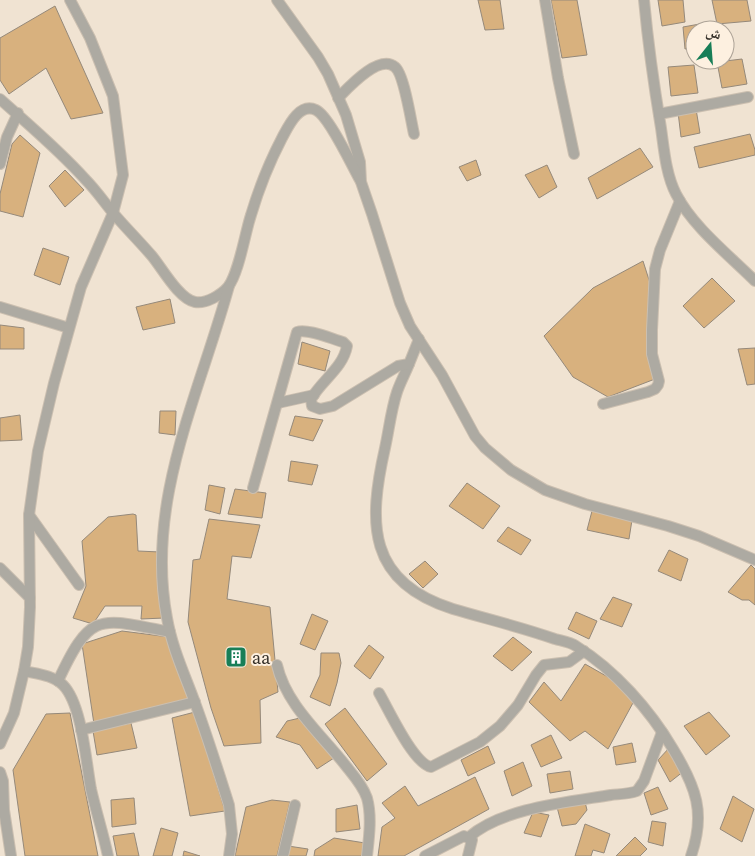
<svg xmlns="http://www.w3.org/2000/svg" width="755" height="856" viewBox="0 0 755 856" font-family="'Source Serif 4','Noto Naskh Arabic',serif">
<style>
.building{fill:#d8b17e;stroke:#95897a}
.lines{fill:none;stroke-linecap:round;stroke-linejoin:round}
.minor-casing{stroke:#cbbfb0;stroke-width:12}
.minor{stroke:#adaaa2;stroke-width:10}
.labels{text-anchor:middle;dominant-baseline:central;stroke-width:4;stroke-linejoin:round;paint-order:stroke}
.poi-label{font-size:18px;fill:#353029;stroke:#fdf0e0;text-anchor:start}
</style>
<rect width="100%" height="100%" fill="#f0e3d2"/>
<g class="building">
<path d="M478,0h22l4,29 -19,1z"/>
<path d="M551,0h26l10,55 -25,3z"/>
<path d="M658,0h25l2,22 -23,4z"/>
<path d="M712,0h35l4,21 -34,3z"/>
<path d="M55,6l48,107 -32,6 -25,-51 -37,26 -9,-14v-42z"/>
<path d="M711,22l2,8h-18v17l-10,2 -2,-22z"/>
<path d="M742,59l5,25 -25,4 -5,-26z"/>
<path d="M694,65l4,28 -27,3 -3,-29z"/>
<path d="M696,109l4,24 -19,4 -3,-25z"/>
<path d="M750,134l5,16v5l-56,13 -5,-21z"/>
<path d="M20,135l20,18 -17,64 -23,-6v-17l12,-50z"/>
<path d="M640,148l13,19 -56,32 -9,-21z"/>
<path d="M476,160l5,15 -14,6 -8,-14z"/>
<path d="M547,165l10,22 -18,11 -14,-23z"/>
<path d="M65,170l19,20 -19,17 -16,-21z"/>
<path d="M43,248l26,9 -9,28 -26,-10z"/>
<path d="M643,261l7,22 5,96 -47,18 -35,-20 -29,-41 49,-48z"/>
<path d="M712,278l23,23 -31,27 -21,-22z"/>
<path d="M170,299l5,24 -32,7 -7,-23z"/>
<path d="M0,325l24,3v21h-24z"/>
<path d="M302,342l28,9 -5,20 -27,-7z"/>
<path d="M755,348v36l-8,1 -9,-36z"/>
<path d="M160,411h16l-1,24 -16,-2z"/>
<path d="M20,415l2,25 -22,1v-23z"/>
<path d="M295,416l28,4 -10,21 -24,-6z"/>
<path d="M291,461l27,4 -6,20 -24,-4z"/>
<path d="M467,483l33,23 -17,23 -34,-23z"/>
<path d="M209,485l16,3 -5,26 -15,-4z"/>
<path d="M235,489l31,4 -4,25 -34,-4z"/>
<path d="M592,511l40,9 -3,19 -42,-9z"/>
<path d="M133,514l3,1 2,36 22,1 4,66 -23,1 1,-13h-37l-12,18 -20,-6 13,-32 -4,-45 26,-24z"/>
<path d="M209,519l51,6 -9,33 -19,-2 -5,43 43,8 8,85 -18,8 1,43 -37,3 -13,-38 -23,-86 5,-62 7,-1z"/>
<path d="M508,527l23,13 -10,15 -24,-14z"/>
<path d="M669,550l19,9 -7,22 -23,-10z"/>
<path d="M425,561l13,13 -15,14 -14,-14z"/>
<path d="M751,565l4,4v36l-6,-5h-7l-14,-8z"/>
<path d="M613,597l19,7 -10,23 -22,-8z"/>
<path d="M576,612l21,9 -8,18 -21,-10z"/>
<path d="M312,614l16,7 -13,29 -15,-6z"/>
<path d="M122,631l47,6 23,63 -98,24 -12,-80z"/>
<path d="M513,637l19,15 -20,19 -19,-15z"/>
<path d="M369,645l15,12 -14,22 -16,-13z"/>
<path d="M321,653h18l2,10 -4,20 -7,23 -20,-9 10,-22z"/>
<path d="M585,664l23,13 26,24 -26,48 -23,-18 -15,10 -41,-39 15,-20 17,19z"/>
<path d="M345,708l42,56 -20,17 -42,-57z"/>
<path d="M195,712l30,99 -35,5 -18,-98z"/>
<path d="M709,712l21,24 -24,19 -22,-29z"/>
<path d="M70,713l28,143h-73l-12,-86 33,-56z"/>
<path d="M300,718l34,40 -17,11 -17,-24 -24,-8 11,-16z"/>
<path d="M131,723l6,25 -40,7 -4,-24z"/>
<path d="M551,735l11,23 -21,9 -10,-22z"/>
<path d="M632,743l4,19 -20,3 -3,-18z"/>
<path d="M488,746l7,17 -27,13 -7,-16z"/>
<path d="M670,747l14,24 -14,11 -12,-22z"/>
<path d="M523,762l9,24 -20,10 -8,-25z"/>
<path d="M570,771l3,18 -23,4 -3,-19z"/>
<path d="M475,777l14,32 -85,47h-26l4,-29 13,-9 -13,-15 23,-17 13,20z"/>
<path d="M658,787l10,22 -17,6 -7,-22z"/>
<path d="M733,796l21,13 -12,33 -22,-13z"/>
<path d="M134,798l2,26 -24,3 -1,-27z"/>
<path d="M272,800l18,2 -13,54h-42l11,-49z"/>
<path d="M585,802l2,8 -11,14 -14,2 -5,-19z"/>
<path d="M357,805l3,24 -24,3v-23z"/>
<path d="M533,812l16,3 -8,22 -17,-4z"/>
<path d="M652,821l14,2 -3,23 -15,-4z"/>
<path d="M585,824l25,10 -6,19 -11,-3 -2,6h-16z"/>
<path d="M161,828l17,5 -6,23h-19z"/>
<path d="M134,833l5,23h-22l-4,-20z"/>
<path d="M635,837l12,12 -7,7h-24z"/>
<path d="M334,838l31,5 -3,13h-48l1,-6z"/>
<path d="M288,846l20,3 -2,7h-21z"/>
<path d="M184,851l16,5h-17z"/>
</g>
<g class="lines">
<g class="minor-casing">
<g id="minor">
<path d="M277,0l41,57 10,17 18,41 14,47 1,20 11,32 28,89 10,23 32,49 33,61 10,12 26,22 34,20 40,14 83,22 31,10 56,24"/>
<path d="M545,0l13,78 16,76"/>
<path d="M644,0c4,43 10,86 17,128 3,21 5,47 15,66 17,33 53,61 79,87"/>
<path d="M338,98c10,-10 41,-45 57,-31 9,7 16,54 19,67"/>
<path d="M0,99c29,26 59,51 85,80 11,11 19,23 29,35 12,14 25,27 38,42 10,12 27,43 43,46 11,2 26,-7 33,-15 11,-14 17,-54 23,-72 8,-27 18,-52 31,-77 6,-11 17,-36 34,-28 13,6 36,56 44,70"/>
<path d="M659,114l89,-17"/>
<path d="M0,164l7,-27 11,-24"/>
<path d="M0,307l69,21"/>
<path d="M409,364c-4,10 -9,19 -12,28 -6,18 -8,38 -12,56 -17,75 -18,134 68,161 34,10 68,18 102,30 7,2 15,3 21,7 39,24 74,64 97,103 23,38 33,64 18,107"/>
<path d="M278,403l36,-8"/>
<path d="M603,404l45,-12 7,-3 3,-4 1,-4 -7,-27v-24l3,-61 5,-19 20,-49"/>
<path d="M253,488l44,-156c10,-4 35,7 46,10l4,4c-4,22 -25,34 -36,53l1,7 8,3 13,-3 65,-40 11,-2 10,-25"/>
<path d="M29,515l50,70"/>
<path d="M0,568l30,30"/>
<path d="M277,665c9,40 45,70 69,101 8,10 17,20 21,32 5,18 2,40 0,58"/>
<path d="M24,671c13,3 29,4 39,14 19,19 23,77 28,104 5,22 12,44 17,67"/>
<path d="M58,681c33,-71 41,-63 112,-49"/>
<path d="M379,693c10,17 34,70 52,74l49,-25 20,-16 18,-21 18,-30 8,-10 25,-3 15,-11"/>
<path d="M81,730l114,-28"/>
<path d="M0,744l14,-31 10,-42 4,-24 2,-40 -1,-92 9,-64 16,-68 27,-96 32,-74 10,-38 -10,-79 -23,-58 -20,-38"/>
<path d="M0,772l3,9 1,29 7,46"/>
<path d="M469,837c33,-29 99,-35 142,-42 9,-1 18,-1 26,-4l7,-10 18,-49"/>
<path d="M229,856l3,-22 -3,-29c-11,-35 -22,-70 -35,-105 -10,-27 -22,-53 -27,-82 -22,-116 32,-223 62,-332"/>
<path d="M283,856l12,-51"/>
<path d="M425,856l39,-20 8,4 -4,16"/>
</g>
</g>
<use href="#minor" class="minor"/>
</g>
<defs>
<g id="building-square" transform="scale(1.125)"><rect x="-9" y="-9" width="18" height="18" rx="4" fill="#187e57" stroke="#fdf0e0"/><path d="M-4-6H4V6H1V3H-1V6H-4ZM-2.5-4.3h1.7v1.8h-1.7ZM.8-4.3h1.7v1.8H.8ZM-2.5-1h1.7V.8h-1.7ZM.8-1h1.7V.8H.8Z" fill="#fff"/></g>
</defs>
<g fill-rule="evenodd">
<use href="#building-square" x="236" y="657"/>
</g>
<g class="labels">
<g class="poi-label">
<text x="252" y="657">aa</text>
</g>
</g>
<g transform="translate(710 45) rotate(17)"><circle r="24" fill="#fdf0e0" stroke="#ada397"/>
<path d="M0-4L9 19L0 12L-9 19Z" fill="#187e57"/>
<text y="-8" font-size="14" font-weight="bold" text-anchor="middle" fill="#353029">ش</text>
</g>
</svg>
